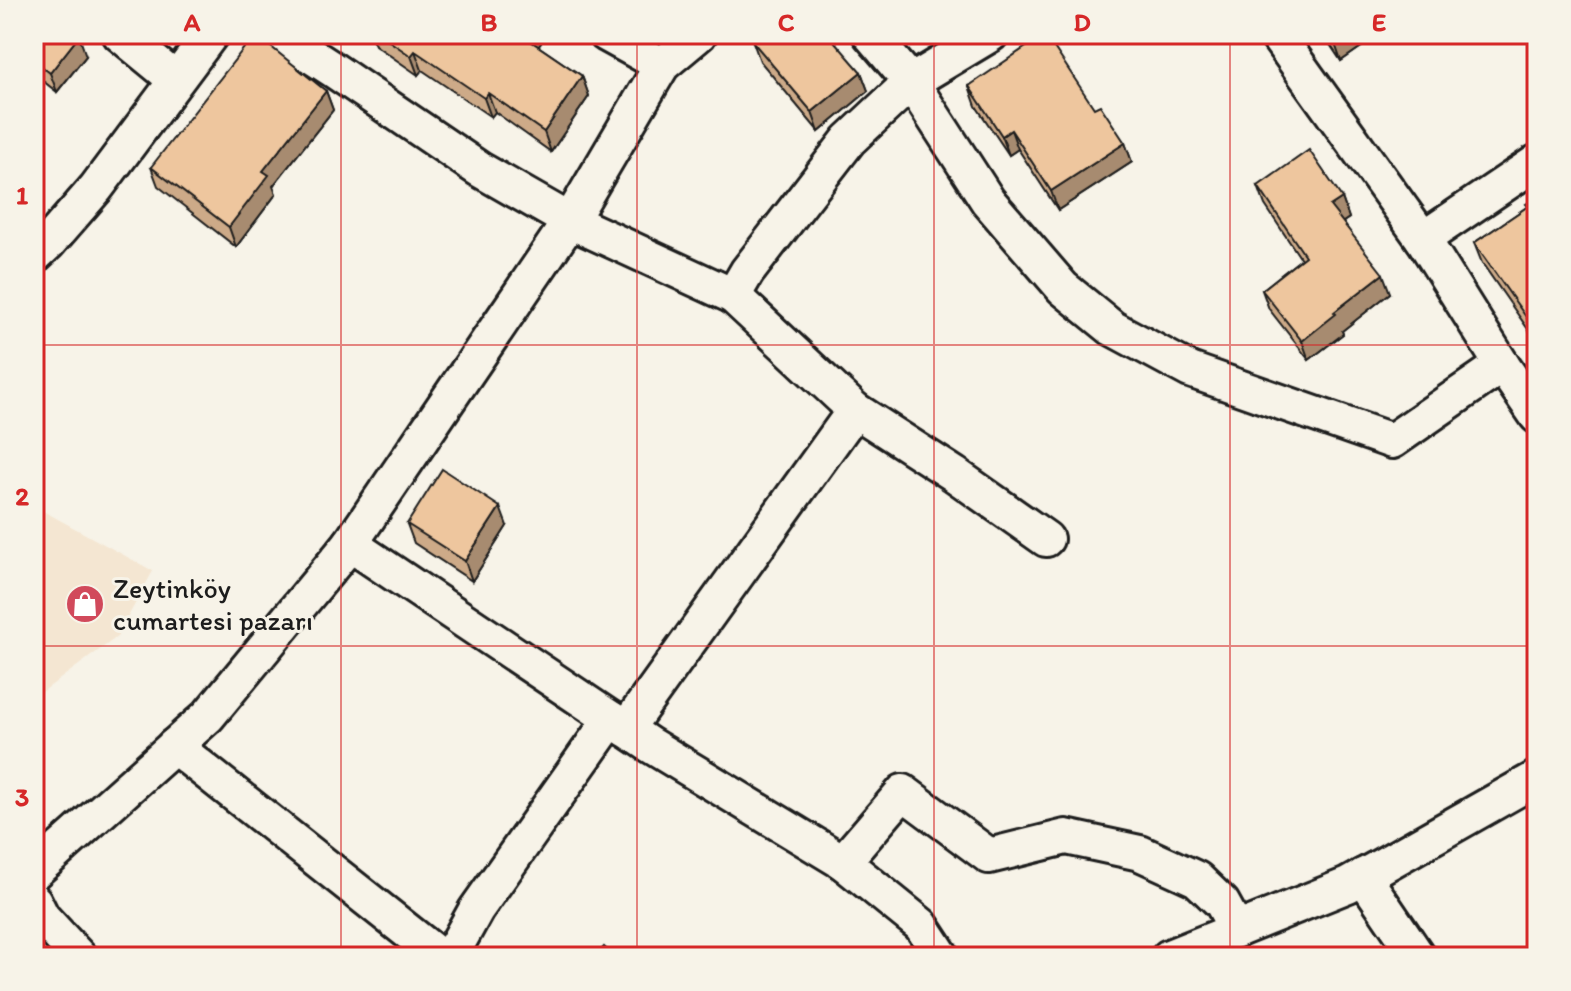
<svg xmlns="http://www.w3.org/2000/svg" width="1571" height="991" viewBox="0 0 1571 991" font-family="Itim,sans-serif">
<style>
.built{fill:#f4e6d2}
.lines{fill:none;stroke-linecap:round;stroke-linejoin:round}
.minor-casing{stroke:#1c1c1c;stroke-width:40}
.minor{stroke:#f7f3e8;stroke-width:34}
.wall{fill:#cdaa88;stroke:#1c1c1c;stroke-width:2}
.shaded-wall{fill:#a78b6f;stroke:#1c1c1c;stroke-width:2}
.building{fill:#eec69e;stroke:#1c1c1c;stroke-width:2}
.grid{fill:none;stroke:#d62828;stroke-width:2;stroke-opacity:0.55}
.labels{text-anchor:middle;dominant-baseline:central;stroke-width:6;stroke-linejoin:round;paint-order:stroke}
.poi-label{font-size:28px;fill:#1c1c1c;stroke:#f7f3e8;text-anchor:start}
.neatline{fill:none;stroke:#d62828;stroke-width:3}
.grid-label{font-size:26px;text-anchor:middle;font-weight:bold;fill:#d62828}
</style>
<rect width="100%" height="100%" fill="#f7f3e8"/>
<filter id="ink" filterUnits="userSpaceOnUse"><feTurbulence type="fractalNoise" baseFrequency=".0125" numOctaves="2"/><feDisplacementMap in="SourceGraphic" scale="16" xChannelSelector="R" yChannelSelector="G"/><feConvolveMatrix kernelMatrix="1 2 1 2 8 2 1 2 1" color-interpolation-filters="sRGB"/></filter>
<g filter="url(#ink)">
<path class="built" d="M34,506l119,65 -36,66 -83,61z"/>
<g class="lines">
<g class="minor-casing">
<g id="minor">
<path d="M120,34l56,46"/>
<path d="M606,34l56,31"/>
<path d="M699,34l-37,31 -92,156 163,75 14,-24 102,-132 62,-58 -41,-48"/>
<path d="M991,34l-80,48 77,119 75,87 49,40 78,42 202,71 110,-76"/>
<path d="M1276,34l147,205 79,126 35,51"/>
<path d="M1423,239l114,-77"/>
<path d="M34,256l14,-13 48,-55 115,-154"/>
<path d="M733,296l122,114 99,64 92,65"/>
<path d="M350,544l300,201 193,117 78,63 21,32"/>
<path d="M626,729l229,-319"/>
<path d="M174,746l266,211"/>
<path d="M843,862l60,-70 86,64 77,-19 74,16 57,26 25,24 15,27"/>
<path d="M34,872l174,-156 142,-172 220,-323 -91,-52 -147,-100 -54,-35"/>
<path d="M1363,876l55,81"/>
<path d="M34,901l8,16 37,40"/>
<path d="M450,957l26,-47 135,-191"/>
<path d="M1169,957l179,-72 189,-107"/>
</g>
</g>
<use href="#minor" class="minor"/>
</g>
<g class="wall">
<path d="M34,34l52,22 -29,36 -23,-18z"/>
<path d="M368,34h169l4,9 -3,3 44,30 7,20 -38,56 -56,-40 -4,5 -69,-47 -4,5 -43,-30 -4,-9z"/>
<path d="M1323,34h57l-39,27z"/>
<path d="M753,42l108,30 7,19 -49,41 -59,-71z"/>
<path d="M969,86l125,22 31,35 7,19 -74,48 -40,-61 -9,6 -33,-49z"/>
<path d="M326,91l7,19 -60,76 3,8 -40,53 -78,-61 -7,-19z"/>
<path d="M1258,186l84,12 7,20 -6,4 47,71 -48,38 1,3 -34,26 -40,-51 -7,-19 39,-31 -36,-54z"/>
<path d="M1537,197v145l-55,-79 -8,-20 53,-36z"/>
<path d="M407,524l100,2 -35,55 -58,-38z"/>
</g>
<g class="shaded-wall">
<path d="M526,34h11l4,9 -9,13 -7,-19z"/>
<path d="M1345,34h35l-39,27 -7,-20z"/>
<path d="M79,36l7,20 -29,36 -7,-19z"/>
<path d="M415,51l7,19 -4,5 -7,-19z"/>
<path d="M861,72l7,19 -49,41 -7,-20z"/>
<path d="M582,76l7,20 -38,56 -7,-20z"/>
<path d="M326,91l7,19 -60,76 3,8 -40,53 -7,-20 34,-56z"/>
<path d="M488,93l7,19 -4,5 -7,-19z"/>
<path d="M1011,130l7,19 -9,6 -7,-19z"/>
<path d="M1125,143l7,19 -74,48 -7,-19z"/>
<path d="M1342,198l7,20 -12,8 -7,-20z"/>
<path d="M1383,274l7,19 -48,38 1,3 -34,26 -7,-19 32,-29z"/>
<path d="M1537,320v21l-6,-17z"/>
<path d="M500,507l7,19 -35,55 -7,-20z"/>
</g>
<g class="building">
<path d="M34,34h42l3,2 -29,37 -16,-13z"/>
<path d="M255,34l71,57 -63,80 6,4 -40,52 -78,-60z"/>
<path d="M379,34h147l-1,3 57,39 -38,56 -56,-39 -4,5 -69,-47 -4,5z"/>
<path d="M762,34h66l33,38 -49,40 -59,-70z"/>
<path d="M1045,34l49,74 6,-3 25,38 -74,48 -40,-61 -9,6 -33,-50z"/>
<path d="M1329,34h16l-11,7z"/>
<path d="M1309,150l33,48 -12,8 53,68 -49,38 2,2 -34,27 -40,-51 43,-34 -47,-70z"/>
<path d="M1537,197v123l-6,4 -57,-81 54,-37 -2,-2z"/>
<path d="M442,469l58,38 -35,54 -58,-37z"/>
<path d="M604,947l11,10h-20z"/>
</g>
</g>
<path class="grid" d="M341,34v923M637,34v923M934,34v923M1230,34v923M34,345h1503M34,646h1503"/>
<defs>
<g id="shop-disc" transform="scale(2)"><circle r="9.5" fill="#d1495b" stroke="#f7f3e8"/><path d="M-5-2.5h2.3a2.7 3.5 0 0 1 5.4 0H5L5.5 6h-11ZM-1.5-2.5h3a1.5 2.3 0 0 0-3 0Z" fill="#fff"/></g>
</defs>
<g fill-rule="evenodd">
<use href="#shop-disc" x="85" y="604"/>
</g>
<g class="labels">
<g class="poi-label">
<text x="113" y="588">Zeytinköy<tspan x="113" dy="32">cumartesi pazarı</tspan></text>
</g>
</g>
<rect width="1571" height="991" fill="none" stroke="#f7f3e8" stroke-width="88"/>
<rect x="44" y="44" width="1483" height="903" class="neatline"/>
<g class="grid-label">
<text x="192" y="31">A</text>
<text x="489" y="31">B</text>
<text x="786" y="31">C</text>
<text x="1082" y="31">D</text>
<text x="1379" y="31">E</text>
<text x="22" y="204">1</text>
<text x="22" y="505">2</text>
<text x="22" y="806">3</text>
</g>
</svg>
